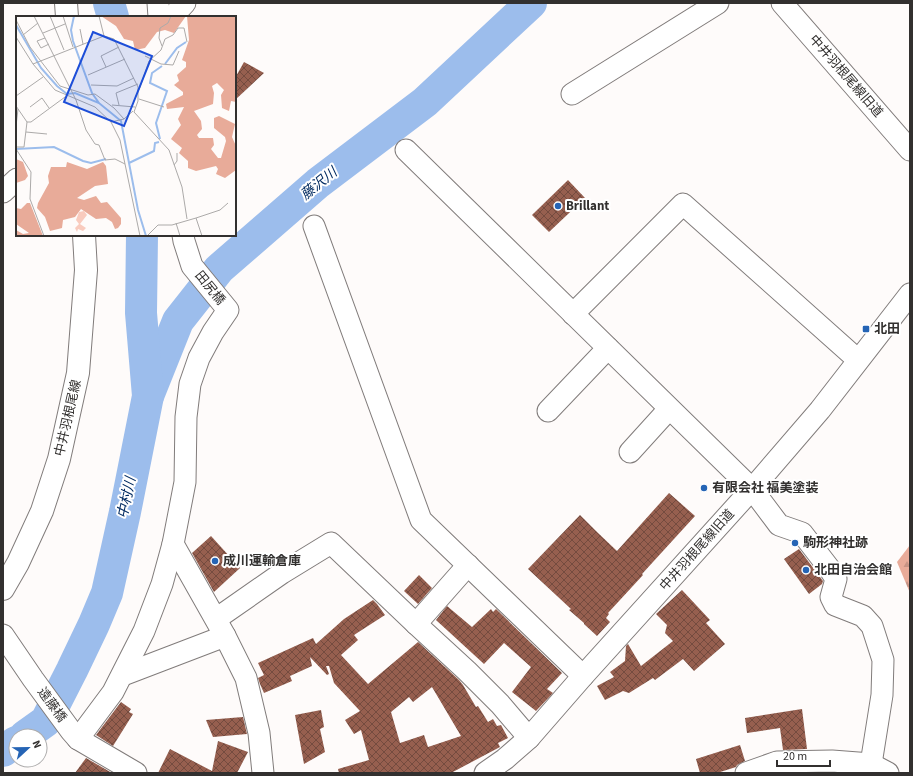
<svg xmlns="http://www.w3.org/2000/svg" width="913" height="776" viewBox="0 0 913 776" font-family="'Source Sans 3','Noto Sans JP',sans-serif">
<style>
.forest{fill:url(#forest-firs)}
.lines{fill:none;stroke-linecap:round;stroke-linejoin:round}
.river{stroke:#9cbdec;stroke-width:32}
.building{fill:url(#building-cross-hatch);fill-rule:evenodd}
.minor-casing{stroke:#817c7b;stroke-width:23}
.major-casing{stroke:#817c7b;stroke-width:24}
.minor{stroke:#fff;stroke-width:21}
.major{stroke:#fff;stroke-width:22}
.poi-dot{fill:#2564b5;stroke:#fff;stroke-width:1.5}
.labels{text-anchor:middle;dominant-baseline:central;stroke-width:4;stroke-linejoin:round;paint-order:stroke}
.street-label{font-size:13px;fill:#32302f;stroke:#fff}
.poi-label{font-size:13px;font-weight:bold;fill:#32302f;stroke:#fff;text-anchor:start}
.water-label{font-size:14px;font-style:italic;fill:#002a60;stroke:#fff}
.inset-river{fill:none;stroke:#9cbdec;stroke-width:2}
.inset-road{fill:none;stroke:#acaaa9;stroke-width:1}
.view{fill:#1d4ed8;fill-opacity:0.15;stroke:#1d4ed8;stroke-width:2}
.inset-edge{fill:none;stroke:#32302f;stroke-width:2}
</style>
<defs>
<pattern id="forest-firs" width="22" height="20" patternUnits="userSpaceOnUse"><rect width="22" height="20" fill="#e8ab99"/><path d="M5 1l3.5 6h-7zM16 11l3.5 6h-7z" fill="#c79384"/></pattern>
<pattern id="building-cross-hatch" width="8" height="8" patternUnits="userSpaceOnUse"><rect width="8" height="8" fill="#965f4f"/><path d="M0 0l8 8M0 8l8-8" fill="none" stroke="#744b3f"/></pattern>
</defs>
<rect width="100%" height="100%" fill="#fefbfa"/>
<path class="forest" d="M910,545v48l-13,-31z"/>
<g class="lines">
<g class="river">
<path d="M109,3l4,14"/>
<path d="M148,396l30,-75 41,-52 99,-86 107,-81 106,-99"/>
<path d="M25,736l21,-15 26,-51 22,-46 13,-31 18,-81 23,-116 -7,-83 1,-78"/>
<path d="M3,751l13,-9"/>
</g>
</g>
<g class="building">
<path d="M244,62l20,11 -29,27v-22z"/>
<path d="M568,180l17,18 -36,34 -17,-17z"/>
<path d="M669,493l26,23 -53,58 1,1 -35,38 1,1 -3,4 4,4 -13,14 -13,-12v-1l-15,-13 2,-1 -43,-40 52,-54 17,17 20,19z"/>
<path d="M211,536l29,32 -26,24 -22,-39z"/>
<path d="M799,549l24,32 -1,3 -13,10 -25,-35z"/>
<path d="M419,575l13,13 -14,16 -14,-13z"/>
<path d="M682,590l28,30 -4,3 19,21 -31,27 -11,-12 -28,21 -2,-2 -24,15 -6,-2 -18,9 -8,-14 17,-9 -4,-5 15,-11 1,-15 2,-2 13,22 32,-25 -8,-8 2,-8 -11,-11z"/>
<path d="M373,600l4,4 8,11 -31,20 4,5 -17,15 27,29 50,-42 41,38 4,5 13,22 2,-1 10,16 5,-3 4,7 4,-1 7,13 -10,5 2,4 -49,26h-112l-1,-4 31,-9 -8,-30 -7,4 -9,-14 15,-9 -26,-28 -5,-17h-3l3,8 -2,1 -17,-18 2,9 -22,10 2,5 -28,12 -4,-9 -2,-6 6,-3 -6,-12 55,-25 3,6 28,-25zM432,687l29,49 -33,11 -4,-12 -24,8 -9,-31 18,-15 4,5z"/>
<path d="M447,606l25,21 19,-18 2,3 3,-3 66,64 -15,16 6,4 -17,18 -24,-19 19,-25 -27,-24 -20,21 -48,-44z"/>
<path d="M121,702l10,7 -2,3 4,2 -20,32 -17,-11z"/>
<path d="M802,709l5,40 -24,1 -3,-22 -33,5 -2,-15z"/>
<path d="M321,710l3,17 -4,2 5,23 -21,12 -9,-49z"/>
<path d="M243,717l4,17 -34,3 -7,-17z"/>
<path d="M218,741l30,11 -11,21h-79l12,-24 42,22z"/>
<path d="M740,745l5,16 -8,4 -1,2 -19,6h-17l-4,-14z"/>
<path d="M86,758l26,15h-37z"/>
</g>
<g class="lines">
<g class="minor-casing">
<g id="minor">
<path d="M158,3l1,14"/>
<path d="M782,3l128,147"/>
<path d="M172,17l13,-14"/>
<path d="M572,94l146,-91"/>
<path d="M406,150l346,339 27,36 23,8 27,35 7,11 -5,18 4,8 28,11 9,10 11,34 -1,35 -11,69 1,9"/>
<path d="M3,192l14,-13"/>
<path d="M314,226l107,294 162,156"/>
<path d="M573,314l110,-110 175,156"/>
<path d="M548,411l60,-63"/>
<path d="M630,452l39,-43"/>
<path d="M173,544l52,92 21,42 13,55 4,40"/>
<path d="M216,619l66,-46 49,-30 85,81 51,47 33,33 29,34"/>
<path d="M416,624l52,-59"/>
<path d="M3,635l30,44 38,52 7,8 58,34"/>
<path d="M123,675l102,-39"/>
<path d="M78,739l35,-47 31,-61 18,-47 11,-40 12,-62 1,-65 4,-33 9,-26 14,-26 15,-22 -36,-44 -8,-25 -1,-6"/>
<path d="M485,773l20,-14 24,-21 54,-62 169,-187 68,-79 90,-116"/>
<path d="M746,773l31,-11 55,-1 39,3 17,9"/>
</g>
</g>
<g class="major-casing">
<g id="major">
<path d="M66,3l1,14"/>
<path d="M3,589l15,-26 24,-52 17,-52 19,-86 8,-103 -2,-35"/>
</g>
</g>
<use href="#minor" class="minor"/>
<use href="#major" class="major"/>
</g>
<g class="poi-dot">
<circle cx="558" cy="206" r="4"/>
<rect x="862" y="325" width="8" height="8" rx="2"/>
<circle cx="704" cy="488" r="4"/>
<circle cx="795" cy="543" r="4"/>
<circle cx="215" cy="561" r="4"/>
<circle cx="806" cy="570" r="4"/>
</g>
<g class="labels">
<g class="street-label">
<text transform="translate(846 76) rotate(49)">中井羽根尾線旧道</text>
<text transform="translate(210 288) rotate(51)">田尻橋</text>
<text transform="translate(68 418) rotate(-77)">中井羽根尾線</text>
<text transform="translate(697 550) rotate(-48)">中井羽根尾線旧道</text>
<text transform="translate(52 705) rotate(54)">遠藤橋</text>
</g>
<g class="poi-label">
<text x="566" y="206">Brillant</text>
<text x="874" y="329">北田</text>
<text x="712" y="488">有限会社 福美塗装</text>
<text x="803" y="543">駒形神社跡</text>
<text x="223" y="561">成川運輸倉庫</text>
<text x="814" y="570">北田自治会館</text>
</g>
<g class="water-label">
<text transform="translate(319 184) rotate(-39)">藤沢川</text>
<text transform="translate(127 498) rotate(-78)">中村川</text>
</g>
</g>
<g transform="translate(16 16)">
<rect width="220" height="220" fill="#fefbfa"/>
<path d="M85,0h85l-12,17 -9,-3 -8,2 -12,16 -10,2 -2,-9 -9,-2 -8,-13zM171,0h49v86l-5,-1 -2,10 -7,-3 -1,-13 3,-5 -7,-7 -5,3 2,7 -1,11 -19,7 7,10 1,8 -5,6 2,3h14l1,7 -3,4 7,9h3l5,-17 -1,-4 -11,-9v-10l5,-2 16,8 -3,13 4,9v24l-11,8 -9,-4 2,-5 -2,-3 -20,5 -8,-3v-7l-9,-8 3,-5 -11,-9 10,-14 -3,-6 6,-12 -17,2 -1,-5 17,-9v-3l-9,-7 5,-4 -2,-6 9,-8v-5l-4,-2 7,-20zM0,143l7,3 5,14 -3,4 -9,3zM51,146l20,7 16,-7 3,4 2,18 -13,2 -18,12 7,2 12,-4 5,7 6,-1 14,16v6l-3,4 -3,1 -3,-7 -6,-4 -10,1 -15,-10 -6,8 -12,3 -1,8 -12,3 -5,-14 -8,-9 1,-5 11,-20 -1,-7 3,-9h15zM11,187h3l13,33h-27v-6l7,4 6,-1 -13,-9v-16l5,1z" fill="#e8ab99"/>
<path d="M68,195l3,4 -7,9 6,4 -3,3 -5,-2 -1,3 -2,-4 4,-4 -3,-4 3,-8z" fill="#f9cbbe"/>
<path class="inset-river" d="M58,0l-3,14 2,11 19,52 7,10M0,9l25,43 16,18 10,8 8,-1 24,10 22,18 17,89 8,26M149,48l12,-16 9,-6M144,123l-4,-16 11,-32 -17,-8 2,-10 10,-7M0,133l38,-2 29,14 8,2 15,-4M113,147l25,-12 1,-8 4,-1"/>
<path class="inset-road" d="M18,0l42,84 10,30 9,14 4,1 6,15 10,-1 10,5M34,0l14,34M47,0l10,31M83,0l5,20M0,4l14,27 30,39 28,9 7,-1 19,14 10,11M64,13l3,15M27,17l22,-9M7,19l15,-12M0,21l17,27 22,26 40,17 16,15 9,18 20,96M29,22l-8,3 4,7 8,-4M146,30l-3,-8 1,-10 8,-5 3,-7M129,40l16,8 12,1 6,-14M17,48l71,-28 10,3 24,48v14l-4,11 35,38 13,37 5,32M90,51l-5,-11 18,-9M72,59l37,-16M75,69l26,1 17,-8M123,74l10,-29 12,-11 4,-11 8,-4 5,-7h6l3,14M0,80l27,-19M123,83l25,8M96,89l23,2M103,89l-3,-12 22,-9M0,90l11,16 -3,25h-8M14,91l12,-9 7,10M11,106h4l34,-25M95,106l13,-3 9,-8M0,110l2,-17M10,116l21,2M0,133l15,23 -1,27 14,37M158,149l3,-4v-8M180,202l24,-8 8,-7M160,207l4,13M131,220l11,-11h14l24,-7 6,18"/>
<path class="view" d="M77,16l59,24 -28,70 -60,-24z"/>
<rect width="220" height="220" class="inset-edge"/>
</g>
<rect width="913" height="776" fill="none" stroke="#32302f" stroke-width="8"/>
<g transform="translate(28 748) rotate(68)"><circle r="19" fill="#ffffff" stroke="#adacac"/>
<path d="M0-3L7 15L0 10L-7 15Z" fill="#2564b5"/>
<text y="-6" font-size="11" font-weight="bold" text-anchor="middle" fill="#32302f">N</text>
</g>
<path d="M777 760v6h53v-6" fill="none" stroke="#32302f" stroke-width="2"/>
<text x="783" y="760" font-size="12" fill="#32302f" stroke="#ffffff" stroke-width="3" paint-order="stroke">20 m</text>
</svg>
